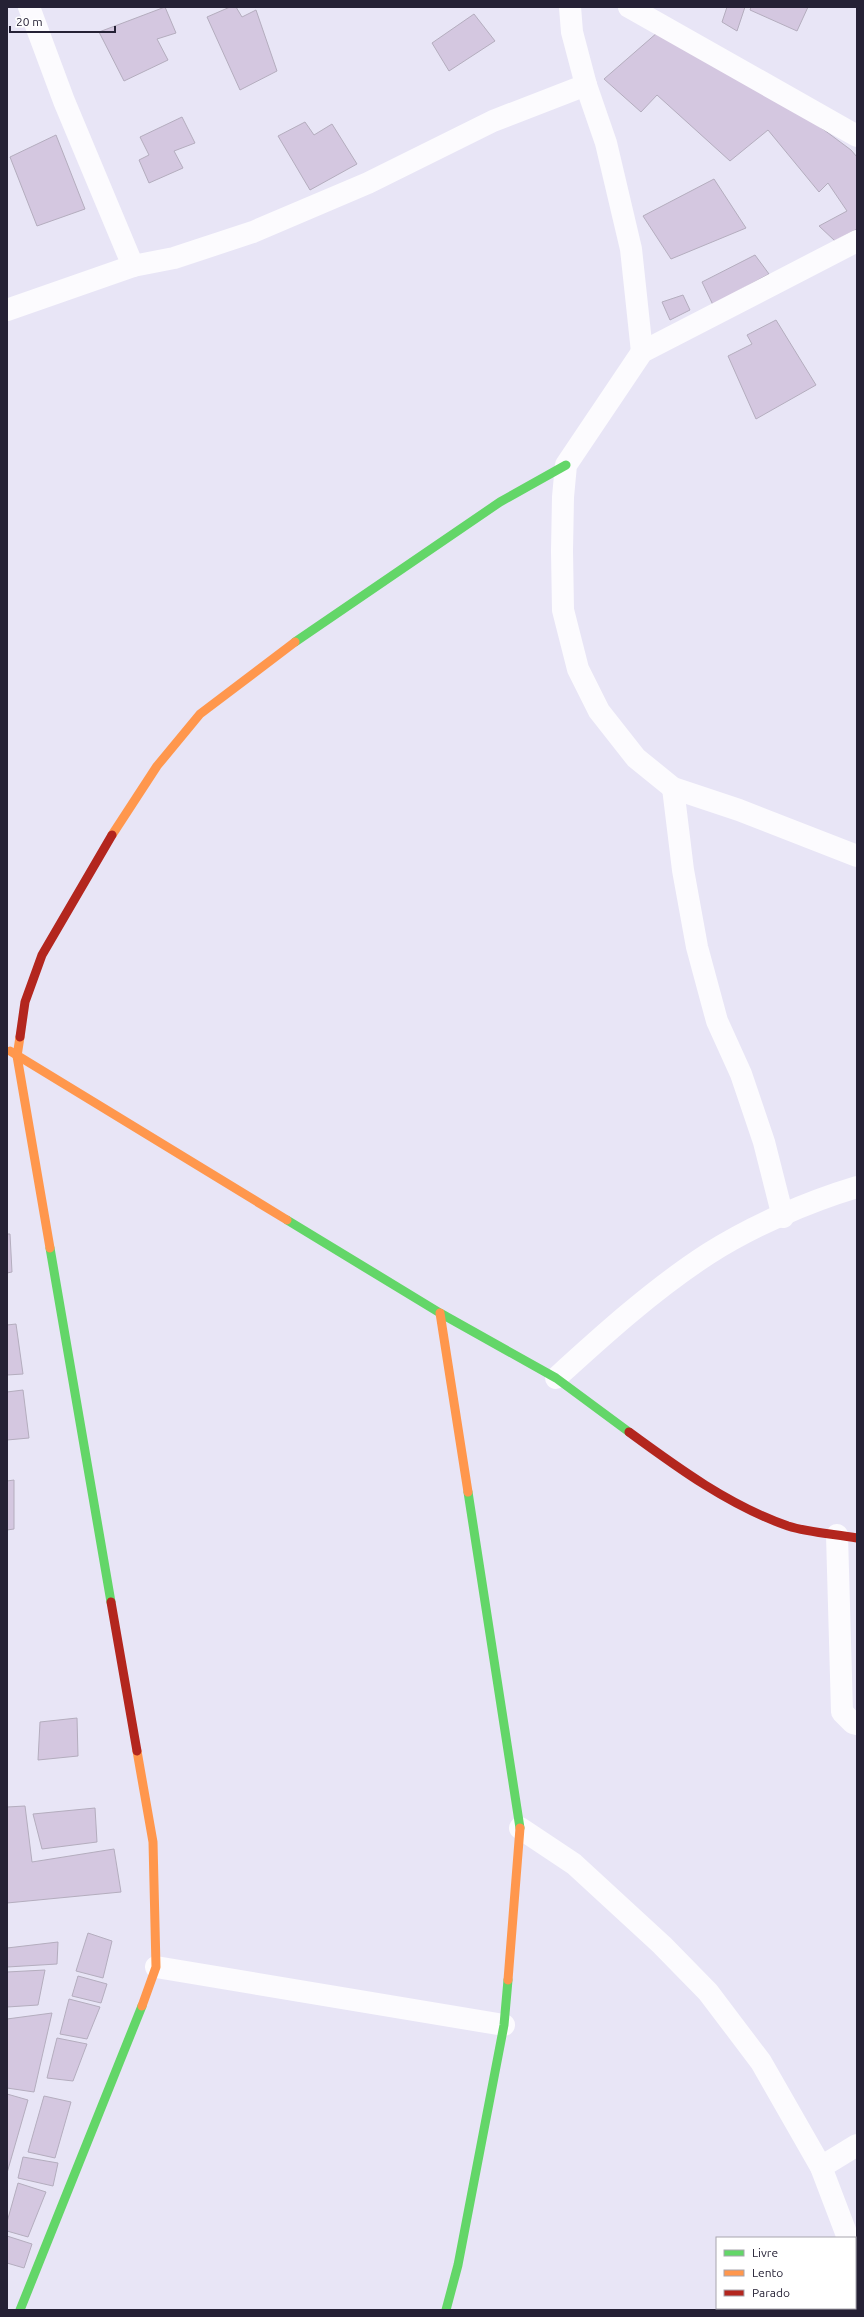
<svg xmlns="http://www.w3.org/2000/svg" width="864" height="2317" viewBox="0 0 864 2317" font-family="Ubuntu,sans-serif">
<style>
.building{fill:#d4c7e0;stroke:#b4adbe}
.lines{fill:none;stroke-linecap:round;stroke-linejoin:round}
.street{stroke:#fcfbfe;stroke-width:22}
.fast{stroke:#63d668;stroke-width:9}
.slow{stroke:#ff974d;stroke-width:9}
.jam{stroke:#b3261e;stroke-width:9}
</style>
<rect width="100%" height="100%" fill="#e8e5f6"/>
<g class="building">
<path d="M165,7l11,26 -19,6 11,21 -44,21 -25,-49z"/>
<path d="M230,7h6l6,10 14,-7 21,61 -37,19 -33,-73z"/>
<path d="M727,7h18l-8,24 -15,-9z"/>
<path d="M751,7h57l-11,24 -47,-21z"/>
<path d="M474,14l21,27 -46,30 -17,-28z"/>
<path d="M658,32l134,74 59,44 6,7v72l-22,12 -16,-15 28,-15 -19,-28 -9,9 -51,-62 -38,31 -73,-66 -16,17 -37,-33z"/>
<path d="M182,117l13,26 -21,8 9,17 -34,15 -10,-23 10,-5 -9,-18z"/>
<path d="M305,122l9,13 18,-11 25,40 -47,26 -32,-54z"/>
<path d="M56,135l29,74 -48,17 -27,-69z"/>
<path d="M714,179l32,49 -75,31 -28,-43z"/>
<path d="M755,255l14,19 -56,31 -11,-23z"/>
<path d="M683,295l7,15 -20,10 -8,-18z"/>
<path d="M776,320l40,65 -60,34 -28,-63 24,-12 -5,-9z"/>
<path d="M7,1234h3l2,38 -5,1z"/>
<path d="M16,1324l7,50 -16,1v-50z"/>
<path d="M23,1390l6,48 -22,2v-48z"/>
<path d="M14,1480v49l-7,1v-49z"/>
<path d="M77,1718l1,38 -40,4 2,-38z"/>
<path d="M25,1806l7,56 82,-13 7,43 -114,11v-96z"/>
<path d="M95,1808l2,34 -55,7 -9,-35z"/>
<path d="M88,1933l24,8 -9,37 -27,-7z"/>
<path d="M58,1942l-1,22 -50,3v-19z"/>
<path d="M45,1970l-7,35 -31,2v-35z"/>
<path d="M78,1976l29,8 -6,19 -29,-7z"/>
<path d="M69,1999l31,8 -13,32 -27,-5z"/>
<path d="M52,2013l-18,79 -27,-4v-69z"/>
<path d="M57,2038l30,6 -14,37 -26,-3z"/>
<path d="M7,2094l21,6 -21,73z"/>
<path d="M44,2096l27,6 -16,56 -27,-6z"/>
<path d="M23,2157l35,6 -5,23 -35,-8z"/>
<path d="M18,2183l28,9 -18,45 -21,-6v-9z"/>
<path d="M7,2236l25,8 -8,24 -17,-5z"/>
</g>
<g class="lines">
<g class="street">
<path d="M29,7l35,94 69,165"/>
<path d="M570,7l2,25 14,53 20,58 25,106 11,103"/>
<path d="M629,7l228,129"/>
<path d="M857,241l-215,111 -76,113 -3,32 -1,54 1,59 15,59 21,42 37,47 37,30 66,22 118,46"/>
<path d="M7,310l126,-44 41,-8 79,-26 115,-49 125,-62 93,-36"/>
<path d="M673,788l10,82 14,77 20,74 24,53 23,68 19,75"/>
<path d="M556,1378c47,-43 98,-89 152,-124 44,-28 99,-52 149,-67"/>
<path d="M837,1535l5,177 11,11 4,1"/>
<path d="M520,1828l54,36 88,81 46,47 53,70 60,105 27,71"/>
<path d="M156,1967l348,58"/>
<path d="M821,2167l36,-22"/>
<path d="M855,2254l2,2"/>
<path d="M835,2310l1,-2"/>
</g>
<g class="fast">
<path d="M295,642l205,-140 66,-37"/>
<path d="M287,1220l153,93 116,65 73,54"/>
<path d="M50,1248l61,354"/>
<path d="M468,1492l52,336"/>
<path d="M20,2310l122,-304"/>
<path d="M446,2310l12,-45 46,-240 4,-45"/>
</g>
<g class="slow">
<path d="M112,835l45,-69 43,-52 95,-72"/>
<path d="M20,1037l-3,19 33,192"/>
<path d="M10,1051l277,169"/>
<path d="M440,1313l28,179"/>
<path d="M137,1751l16,91 3,125 -14,39"/>
<path d="M508,1980l12,-152"/>
</g>
<g class="jam">
<path d="M20,1037l5,-35 17,-47 70,-120"/>
<path d="M629,1432c49,36 101,74 159,94 22,7 47,8 69,12"/>
<path d="M111,1602l26,149"/>
</g>
</g>
<rect width="864" height="2317" fill="none" stroke="#252135" stroke-width="16"/>
<rect x="716" y="2237" width="140" height="72" fill="#ffffff" stroke="#a8a6ae"/>
<rect x="724" y="2250" width="20" height="6" fill="#63d668" stroke="#a8a6ae"/>
<text x="752" y="2257" font-size="12" fill="#252135">Livre</text>
<rect x="724" y="2270" width="20" height="6" fill="#ff974d" stroke="#a8a6ae"/>
<text x="752" y="2277" font-size="12" fill="#252135">Lento</text>
<rect x="724" y="2290" width="20" height="6" fill="#b3261e" stroke="#a8a6ae"/>
<text x="752" y="2297" font-size="12" fill="#252135">Parado</text>
<path d="M10 26v6h105v-6" fill="none" stroke="#252135" stroke-width="2"/>
<text x="16" y="26" font-size="12" fill="#252135" stroke="#ffffff" stroke-width="3" paint-order="stroke">20 m</text>
</svg>
